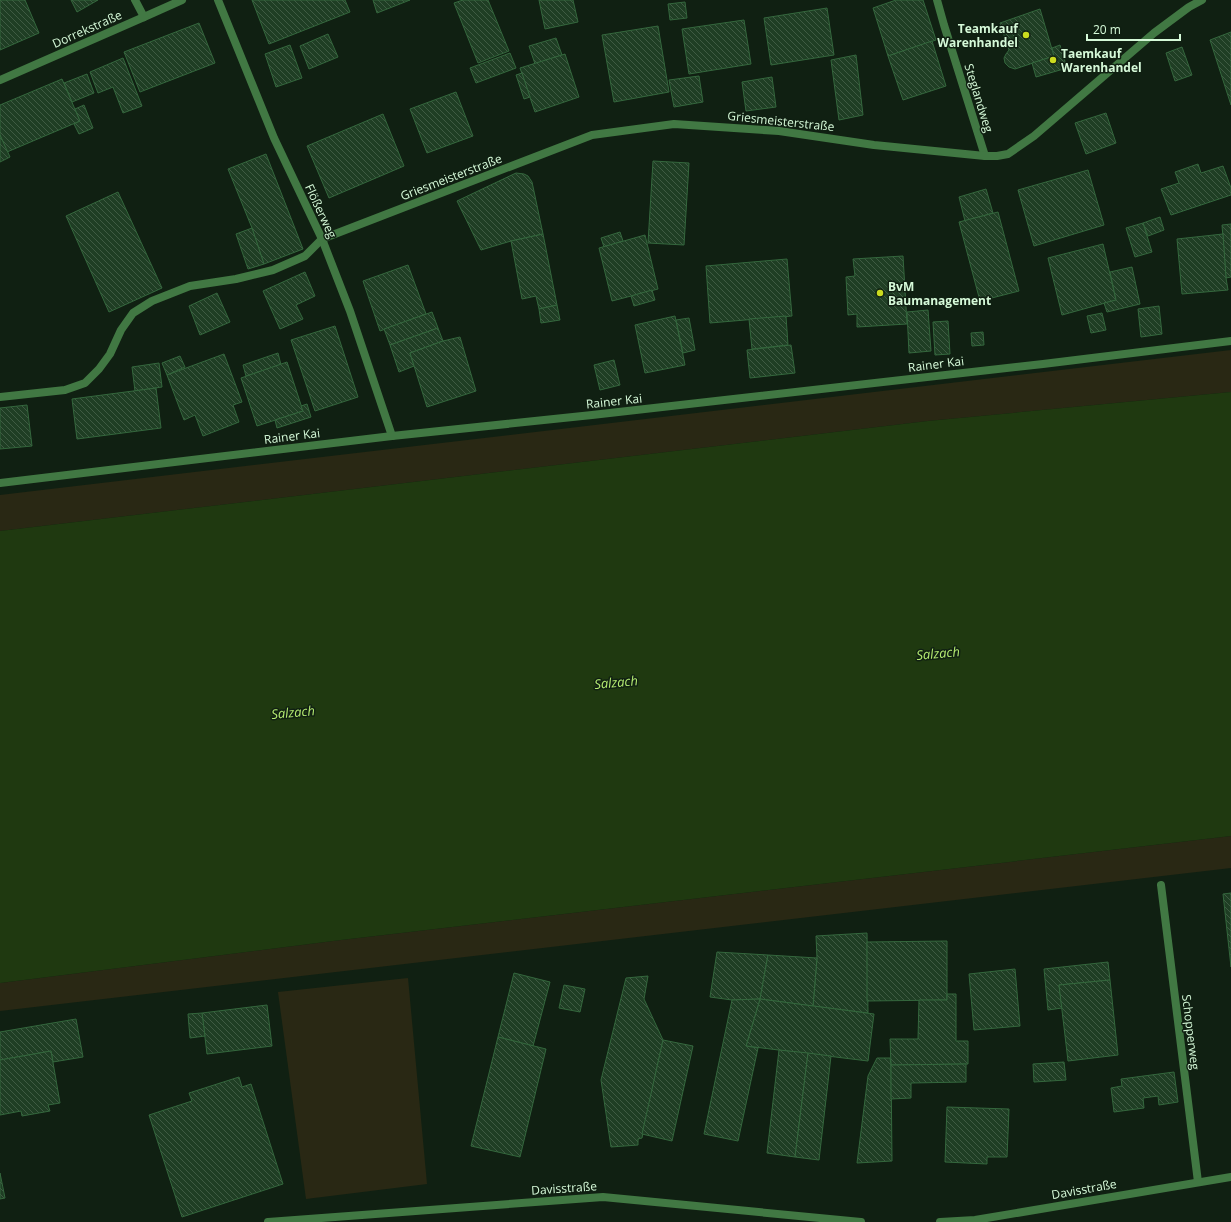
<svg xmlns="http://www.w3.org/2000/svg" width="1231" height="1222" viewBox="0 0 1231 1222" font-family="'Open Sans',sans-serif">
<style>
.grass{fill:#292814}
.water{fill:#1f3910}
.building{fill:url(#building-back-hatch);stroke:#34673d}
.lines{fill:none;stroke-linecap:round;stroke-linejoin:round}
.pedestrian{stroke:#417843;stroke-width:8}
.minor{stroke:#417843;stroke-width:8}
.tertiary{stroke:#417843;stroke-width:8}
.poi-dot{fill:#cbdb1f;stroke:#102012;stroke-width:1.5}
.labels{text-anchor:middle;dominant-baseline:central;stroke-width:3;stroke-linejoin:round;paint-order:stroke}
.poi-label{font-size:12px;font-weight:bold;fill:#d5f9d8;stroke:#102012;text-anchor:start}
.street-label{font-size:12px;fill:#d5f9d8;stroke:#102012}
.water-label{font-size:13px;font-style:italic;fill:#b4eb71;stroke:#102012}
</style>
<defs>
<pattern id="building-back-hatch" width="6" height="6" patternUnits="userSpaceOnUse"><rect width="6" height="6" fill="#1f3e24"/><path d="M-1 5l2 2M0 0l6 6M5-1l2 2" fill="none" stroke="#3f5b43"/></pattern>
</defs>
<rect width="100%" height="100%" fill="#102012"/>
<g class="grass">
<path d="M1231,350v42l-303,29 -928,110v-36z"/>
<path d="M1231,836v32l-1231,143v-28l341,-43z"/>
<path d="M408,978l19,206 -121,15 -28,-207z"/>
</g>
<path class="water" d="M1231,392v444l-890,104 -341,43v-452l928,-110z"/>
<g class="building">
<path d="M0,0h25l14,33 -39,17z"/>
<path d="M71,0h27l-21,12z"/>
<path d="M252,0h93l5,12 -81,32z"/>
<path d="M373,0h37l-33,13z"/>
<path d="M463,0h25l21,51 -31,12 -24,-60z"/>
<path d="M539,0h34l5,22 -33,7z"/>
<path d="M896,0h27l13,40 -48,16 -15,-48z"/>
<path d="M685,2l2,16 -17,2 -2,-16z"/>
<path d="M827,8l7,47 -63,10 -7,-47z"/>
<path d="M1040,9l14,47 -39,13 -6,-2 -4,-4 -1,-5 2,-4 3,-4 -9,-27z"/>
<path d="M744,20l7,44 -62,10 -7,-45z"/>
<path d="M199,23l16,40 -75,29 -16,-40z"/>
<path d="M658,26l11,66 -55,10 -12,-67z"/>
<path d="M1231,32v73l-21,-65z"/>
<path d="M328,34l10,23 -29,12 -9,-23z"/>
<path d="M556,38l6,17 -27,9 -6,-18z"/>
<path d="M932,41l14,45 -43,14 -15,-44z"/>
<path d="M290,45l12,33 -26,9 -11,-33z"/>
<path d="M1060,45l7,23 -31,9 -4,-14 22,-7 -2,-8z"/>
<path d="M1182,47l10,28 -17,6 -9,-28z"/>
<path d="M510,53l6,15 -40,15 -6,-15z"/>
<path d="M565,54l14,43 -44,15 -15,-44z"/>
<path d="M856,55l7,60 -24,5 -8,-60z"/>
<path d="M123,58l19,48 -19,7 -10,-26 -15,6 -8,-21z"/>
<path d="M522,73l8,24 -6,2 -8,-24z"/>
<path d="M87,74l7,19 -22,9 -8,-19z"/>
<path d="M699,76l4,26 -29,5 -5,-27z"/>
<path d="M772,77l4,30 -30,4 -4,-29z"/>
<path d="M62,79l18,42 -73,31 -7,-17v-30z"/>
<path d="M456,92l17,44 -46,17 -17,-44z"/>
<path d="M84,105l9,23 -14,6 -5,-10 6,-3 -5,-12z"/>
<path d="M1106,113l10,30 -30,11 -11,-31z"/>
<path d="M383,114l21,52 -75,32 -22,-52z"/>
<path d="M0,135l10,22 -10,5z"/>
<path d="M266,154l37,95 -39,15 -12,-36 -24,-59z"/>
<path d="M653,161l36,2 -5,82 -36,-2z"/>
<path d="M1198,164l3,9 22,-7 8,22v7l-60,20 -10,-26 18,-6 -4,-11z"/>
<path d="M1088,170l16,55 -70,21 -16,-56z"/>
<path d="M516,173l8,1 4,2 4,6 11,52 -32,7 -30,9 -24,-49z"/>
<path d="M986,189l7,24 -28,8 -6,-24z"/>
<path d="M118,192l44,96 -53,24 -43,-96z"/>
<path d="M998,212l21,79 -39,10 -21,-79z"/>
<path d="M1160,217l4,13 -16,6 -5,-13z"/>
<path d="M1143,223l9,29 -17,5 -9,-29z"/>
<path d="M1231,224v53l-5,1 -4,-53z"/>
<path d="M252,228l12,36 -16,5 -12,-35z"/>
<path d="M620,232l3,9 -19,6 -3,-9z"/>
<path d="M543,234l14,71 -18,4 -3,-13 -14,3 -11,-58z"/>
<path d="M1223,234l3,44 2,12 -46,4 -5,-55z"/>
<path d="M645,235l13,54 -46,12 -13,-53z"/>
<path d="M1103,244l13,56 -54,15 -14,-57z"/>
<path d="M903,256l4,68 -50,3v-13l-9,1 -2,-38 9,-1 -2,-17z"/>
<path d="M787,259l5,57 -82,7 -4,-57z"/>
<path d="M408,265l18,49 -46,17 -17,-50z"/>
<path d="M1132,267l8,37 -33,8 -3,-9 12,-3 -6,-28z"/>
<path d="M305,272l10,24 -19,9 7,14 -23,10 -17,-38z"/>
<path d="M652,290l3,10 -21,6 -3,-10z"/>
<path d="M217,293l13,29 -30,13 -11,-29z"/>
<path d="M557,305l3,15 -19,3 -2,-14z"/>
<path d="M1159,306l3,28 -21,3 -3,-28z"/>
<path d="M928,310l3,41 -22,2 -2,-41z"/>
<path d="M432,312l6,16 -48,17 -6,-16z"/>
<path d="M1102,313l4,17 -15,3 -4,-17z"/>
<path d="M675,316l10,49 -40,8 -10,-48z"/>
<path d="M786,316l2,29 -36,4 -3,-30z"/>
<path d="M689,318l6,32 -12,3 -7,-33z"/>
<path d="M948,321l2,33 -15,1 -2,-33z"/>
<path d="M335,326l23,71 -43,14 -24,-71z"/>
<path d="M438,328l5,13 -33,12 4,13 -15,6 -9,-27z"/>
<path d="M983,332l1,13 -12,1 -1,-13z"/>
<path d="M460,337l16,54 -49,16 -17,-54 33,-12z"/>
<path d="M791,345l4,28 -45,5 -3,-28z"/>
<path d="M278,353l3,12 -35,11 -3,-11z"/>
<path d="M224,354l18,48 -9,3 6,17 -36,14 -8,-21 -11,5 -17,-45z"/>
<path d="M180,356l5,11 -18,8 -5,-12z"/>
<path d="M614,360l6,25 -20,5 -6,-25z"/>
<path d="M287,362l16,49 -46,15 -16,-48z"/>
<path d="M159,363l3,24 -27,4 -3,-24z"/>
<path d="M156,388l5,40 -84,11 -5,-40z"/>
<path d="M307,404l4,13 -34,11 -2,-8 28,-9 -2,-5z"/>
<path d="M27,405l5,41 -32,3v-41z"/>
<path d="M1231,893v74l-8,-73z"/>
<path d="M867,933l1,80 -55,-7 4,-48 -1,-22z"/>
<path d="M947,941v59l-80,1v-59z"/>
<path d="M717,952l51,3 -8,44 -28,1 -22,-3z"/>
<path d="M768,955l49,3 -4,48 -53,-7z"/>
<path d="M1108,962l2,18 -51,5 3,23 -14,2 -4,-41z"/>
<path d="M1015,969l5,57 -46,4 -5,-56z"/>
<path d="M514,973l36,9 -17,64 -35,-9z"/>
<path d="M648,976l-4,23 19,41 -21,98 -4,1v6l-27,2 -10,-67 25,-102z"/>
<path d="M1110,980l8,75 -50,6 -9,-76z"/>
<path d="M564,985l21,4 -5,23 -21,-4z"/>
<path d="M947,994h9v47h12v23l-77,1 -1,-26h28l1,-39h28z"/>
<path d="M760,999l114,15 -6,47 -122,-15z"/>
<path d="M760,999l-14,47 12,2 -20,93 -34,-7 28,-134z"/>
<path d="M267,1005l5,41 -65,8 -5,-41z"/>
<path d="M202,1013l3,23 -15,2 -2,-24z"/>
<path d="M76,1019l7,38 -30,5 -2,-11 -51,9v-28z"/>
<path d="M498,1037l48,12 -26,108 -49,-11z"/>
<path d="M663,1040l30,6 -21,95 -30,-7z"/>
<path d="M779,1050l29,3 -13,104 -28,-4z"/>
<path d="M51,1051l9,52 -12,2 2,6 -28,5 -1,-5 -21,4v-55z"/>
<path d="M808,1053l23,3 -12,104 -24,-3z"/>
<path d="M877,1058h13l1,7 1,96 -35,2 11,-87z"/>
<path d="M1064,1062l2,18 -32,2 -1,-18z"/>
<path d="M966,1064v18l-55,1v15l-20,1v-34z"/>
<path d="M1174,1072l4,30 -19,3 -1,-9 -15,2 1,10 -30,4 -3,-24 11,-2 -1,-7z"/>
<path d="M239,1077l3,10 9,-3 32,100 -101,33 -33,-102 43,-14 -3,-8z"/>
<path d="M947,1107l62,2 -2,48h-20v7l-42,-2z"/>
<path d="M0,1173l5,25 -5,1z"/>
</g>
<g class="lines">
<path class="pedestrian" d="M0,397l65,-7 20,-7 14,-14 11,-15 11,-24 12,-17 19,-12 38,-15 46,-7 37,-9 32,-14 17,-17"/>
<g class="minor">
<path d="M218,0l56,138 48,101 28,72 42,125"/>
<path d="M937,0l7,25 41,131"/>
<path d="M144,17l38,-17"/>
<path d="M322,239l270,-104 82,-11 105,7 95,14 111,11h12l11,-2 26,-18 120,-103 35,-26 13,-7"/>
<path d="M0,483l392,-47 200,-21 451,-51 188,-23"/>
<path d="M1161,885l37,297"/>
<path d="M268,1222l335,-25 258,25"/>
<path d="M940,1222l35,-2 256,-43"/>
</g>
<path class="tertiary" d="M0,80l144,-63 -9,-17"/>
</g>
<g class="poi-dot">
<circle cx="1026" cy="35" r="4"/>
<circle cx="1053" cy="60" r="4"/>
<circle cx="880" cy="293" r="4"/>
</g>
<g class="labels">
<g class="poi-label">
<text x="1018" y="28" text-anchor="end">Teamkauf<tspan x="1018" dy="14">Warenhandel</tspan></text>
<text x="1061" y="53">Taemkauf<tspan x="1061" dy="14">Warenhandel</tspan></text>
<text x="888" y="286">BvM<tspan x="888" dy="14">Baumanagement</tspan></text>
</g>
<g class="street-label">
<text transform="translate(87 29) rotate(-24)">Dorrekstraße</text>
<text transform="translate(979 98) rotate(73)">Steglandweg</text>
<text transform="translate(781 121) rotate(6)">Griesmeisterstraße</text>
<text transform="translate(451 177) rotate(-21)">Griesmeisterstraße</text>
<text transform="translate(321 211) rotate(65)">Flößerweg</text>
<text transform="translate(936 364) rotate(-7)">Rainer Kai</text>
<text transform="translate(614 401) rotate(-6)">Rainer Kai</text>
<text transform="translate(292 436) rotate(-7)">Rainer Kai</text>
<text transform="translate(1191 1032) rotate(83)">Schopperweg</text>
<text transform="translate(564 1188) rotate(-4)">Davisstraße</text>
<text transform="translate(1084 1189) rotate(-10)">Davisstraße</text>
</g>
<g class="water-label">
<text transform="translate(938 653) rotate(-5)">Salzach</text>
<text transform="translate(616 682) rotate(-5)">Salzach</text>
<text transform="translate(293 712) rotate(-5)">Salzach</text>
</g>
</g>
<path d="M1087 34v6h93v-6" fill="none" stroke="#d5f9d8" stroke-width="2"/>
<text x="1093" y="34" font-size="12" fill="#d5f9d8" stroke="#102012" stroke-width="3" paint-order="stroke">20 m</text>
</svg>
